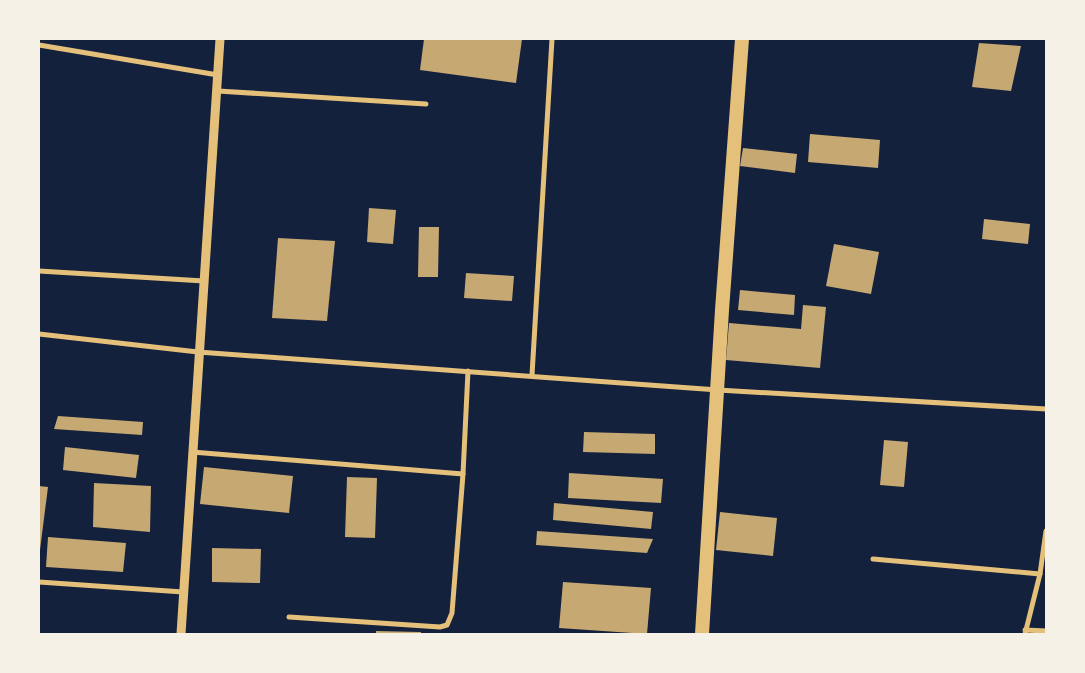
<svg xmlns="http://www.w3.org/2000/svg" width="1085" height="673" viewBox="0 0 1085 673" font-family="Manrope,sans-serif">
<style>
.building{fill:#c6a872}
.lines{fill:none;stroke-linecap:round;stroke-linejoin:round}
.minor{stroke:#e5c07b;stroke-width:5}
.tertiary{stroke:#e5c07b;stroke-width:9}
.trunk{stroke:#e5c07b;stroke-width:14}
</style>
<rect width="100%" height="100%" fill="#14213d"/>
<g class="building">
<path d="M424,39h98l-6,44 -96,-13z"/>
<path d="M979,43l42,3 -10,45 -39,-4z"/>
<path d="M810,134l70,6 -2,28 -70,-6z"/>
<path d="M743,148l54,6 -2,19 -55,-7z"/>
<path d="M369,208l27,2 -3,34 -26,-2z"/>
<path d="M984,219l46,5 -2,20 -46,-5z"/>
<path d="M419,227h20l-1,50h-20z"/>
<path d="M278,238l57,3 -8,80 -55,-3z"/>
<path d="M834,244l45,8 -8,42 -45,-8z"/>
<path d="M466,273l48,3 -2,25 -48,-3z"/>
<path d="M740,290l55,5 -1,20 -56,-5z"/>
<path d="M803,305l23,2 -6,61 -94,-8 3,-37 72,6z"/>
<path d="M58,416l85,6 -1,13 -88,-6z"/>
<path d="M584,432l71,2v20l-72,-2z"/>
<path d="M884,440l24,2 -4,45 -24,-2z"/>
<path d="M65,447l74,8 -3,23 -73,-8z"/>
<path d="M204,467l89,9 -4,37 -89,-9z"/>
<path d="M569,473l94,6 -2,24 -93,-5z"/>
<path d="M347,477l30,1 -2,60 -30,-1z"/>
<path d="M94,483l57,3 -1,46 -57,-5z"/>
<path d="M39,486l9,1 -8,63h-1z"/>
<path d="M554,503l99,9 -2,17 -98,-9z"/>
<path d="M720,512l57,6 -4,38 -57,-6z"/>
<path d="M537,531l116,8 -6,14 -111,-8z"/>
<path d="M48,537l78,6 -3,29 -77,-5z"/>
<path d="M212,548l49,1 -1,34 -48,-1z"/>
<path d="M563,582l88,6 -4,46 -88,-6z"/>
<path d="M376,631l45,1v2h-45z"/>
</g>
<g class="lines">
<g class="minor">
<path d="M39,45l179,30"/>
<path d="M218,91l208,13"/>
<path d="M39,271l165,10"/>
<path d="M39,334l159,18 520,38 328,19"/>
<path d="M532,375l20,-336"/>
<path d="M192,452l271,22"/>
<path d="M873,559l167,15"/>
<path d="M39,582l144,10"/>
<path d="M289,617l151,10 7,-2 5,-12 11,-139 5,-103"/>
<path d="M1025,630l21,1"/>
<path d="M1025,634l15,-60 6,-43"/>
</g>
<path class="tertiary" d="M181,634l39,-595"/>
<path class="trunk" d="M702,634l20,-324 20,-271"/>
</g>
<rect width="1085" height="673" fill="none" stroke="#f6f1e7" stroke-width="80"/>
</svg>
